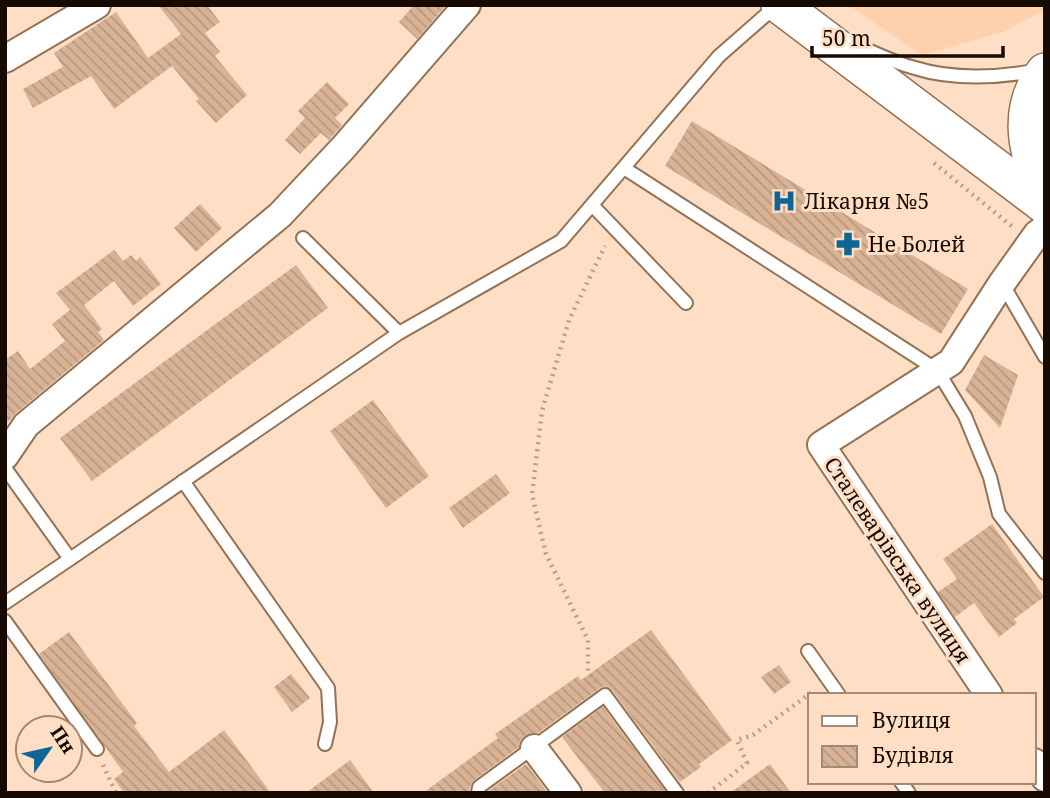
<svg xmlns="http://www.w3.org/2000/svg" width="1050" height="798" viewBox="0 0 1050 798" font-family="'Noto Serif',serif">
<style>
.built{fill:#fed1ac}
.building{fill:url(#building-back-hatch)}
.lines{fill:none;stroke-linecap:round;stroke-linejoin:round}
.lane-casing{stroke:#947255;stroke-width:16}
.street-casing{stroke:#947255;stroke-width:30}
.secondary-casing{stroke:#947255;stroke-width:40}
.path{stroke:#b79d8a;stroke-width:4.5;stroke-dasharray:2 5;stroke-linecap:butt}
.lane{stroke:#fff;stroke-width:12}
.street{stroke:#fff;stroke-width:26}
.secondary{stroke:#fff;stroke-width:37}
.labels{text-anchor:middle;dominant-baseline:central;stroke-width:6;stroke-linejoin:round;paint-order:stroke}
.poi-label{font-size:21px;fill:#160a02;stroke:#fedfc6;text-anchor:start}
.street-label{font-size:21px;fill:#160a02;stroke:#fedfc6}
</style>
<defs>
<pattern id="building-back-hatch" width="6" height="6" patternUnits="userSpaceOnUse" patternTransform="scale(1.75)"><rect width="6" height="6" fill="#d8b294"/><path d="M-1 5l2 2M0 0l6 6M5-1l2 2" fill="none" stroke="#b9987e"/></pattern>
</defs>
<rect width="100%" height="100%" fill="#fedfc6"/>
<path class="built" d="M848,5h197v5l-42,22 -81,23z"/>
<g class="building">
<path d="M158,5h49l13,17 -15,11 15,19 -5,4 32,39 -31,28 -20,-22 3,-2 -27,-33 -58,43 -23,-33 -58,32 -10,-19 40,-22 -9,-14 62,-41 32,46 33,-24z"/>
<path d="M414,5h32l-29,34 -18,-17z"/>
<path d="M327,82l22,22 -14,14 7,7 -13,15 -8,-7 -21,21 -15,-14 20,-22 -7,-7z"/>
<path d="M692,121l276,168 -27,45 -276,-168z"/>
<path d="M200,204l22,24 -26,24 -22,-24z"/>
<path d="M114,250l9,11 8,-6 5,6 4,-4 21,27 -28,22 -19,-25 -30,24 18,24 -4,3 6,8 -88,73 -11,12v-65l13,-9 12,18 35,-28 -13,-17 18,-14 -14,-17z"/>
<path d="M296,265l32,43 -236,173 -32,-43z"/>
<path d="M984,355l34,20 -18,53 -35,-38z"/>
<path d="M373,400l56,76 -43,32 -56,-77z"/>
<path d="M496,474l14,19 -47,35 -14,-20z"/>
<path d="M992,524l52,73 -30,22 3,4 -18,14 -25,-34 -19,14 -17,-25 19,-13 -14,-20z"/>
<path d="M651,630l81,110 -33,24 2,3 -21,15 -68,-92 -7,-4 -5,2 -62,45h-7l-7,3 -4,5 -1,6 -45,33 -4,6 -1,7h-46l75,-55 -3,-4 83,-58 3,4z"/>
<path d="M69,632l68,91 -3,3 35,46 55,-42 47,63h-147l-10,-14 9,-7 -84,-118z"/>
<path d="M779,665l12,17 -17,12 -13,-17z"/>
<path d="M291,674l19,24 -18,14 -18,-25z"/>
<path d="M603,707l63,85 -1,1h-60l-43,-56z"/>
<path d="M350,760l24,33h-68z"/>
<path d="M526,764l22,29h-61v-1z"/>
<path d="M770,764l21,29h-61z"/>
</g>
<g class="lines">
<g class="lane-casing">
<g id="lane">
<path d="M859,46c18,8 36,17 56,22 38,12 84,10 124,2"/>
<path d="M624,168l313,202 28,46 25,61 9,37 46,59"/>
<path d="M592,205l94,98"/>
<path d="M303,238l96,95 162,-92 158,-185 57,-50"/>
<path d="M1002,283l43,74"/>
<path d="M5,468l65,91 329,-226"/>
<path d="M183,481l145,207 2,34 -5,22"/>
<path d="M5,603l65,-44"/>
<path d="M5,621l92,128"/>
<path d="M808,651l31,44"/>
<path d="M901,782l8,11"/>
<path d="M478,793l1,-6 126,-92 72,98"/>
</g>
</g>
<g class="street-casing">
<g id="street">
<path d="M5,59l92,-54"/>
<path d="M5,456l21,-31 254,-210 63,-67 124,-143"/>
<path d="M989,695l-168,-250 130,-83 51,-79 35,-49 8,-6"/>
<path d="M534,748l34,45"/>
<path d="M1034,762l11,16"/>
</g>
</g>
<g class="secondary-casing">
<g id="secondary">
<path d="M780,5l265,200"/>
<path d="M1045,72c-29,38 -18,82 0,122"/>
</g>
</g>
<g class="path">
<path d="M934,163l80,65"/>
<path d="M596,682l-8,-11v-31l-42,-86 -14,-59 10,-84 27,-91 36,-74"/>
<path d="M103,765l13,28"/>
<path d="M708,793l39,-30 -10,-23 16,-5 62,-45"/>
</g>
<use href="#lane" class="lane"/>
<use href="#street" class="street"/>
<use href="#secondary" class="secondary"/>
</g>
<defs>
<g id="hospital-bare" transform="scale(1.89)"><path d="M-5-5h3v3.5h4V-5h3V5h-3V1.5h-4V5h-3Z" fill="#0d6696" stroke="#fedfc6" stroke-width="2.5" paint-order="stroke"/></g>
<g id="pharmacy-bare" transform="scale(1.89)"><path d="M-2-6h4v4h4v4h-4v4h-4v-4h-4v-4h4Z" fill="#0d6696" stroke="#fedfc6" stroke-width="2.5" paint-order="stroke"/></g>
</defs>
<g fill-rule="evenodd">
<use href="#hospital-bare" x="784" y="201"/>
<use href="#pharmacy-bare" x="848" y="244"/>
</g>
<g class="labels">
<g class="poi-label">
<text x="804" y="201">Лікарня №5</text>
<text x="868" y="244">Не Болей</text>
</g>
<g class="street-label">
<text transform="translate(898 560) rotate(56)">Сталеварівська вулиця</text>
</g>
</g>
<rect width="1050" height="798" fill="none" stroke="#160a02" stroke-width="14"/>
<rect x="808" y="693" width="228" height="91" fill="#fedfc6" stroke="#a18a78" stroke-width="2"/>
<rect x="822" y="716" width="35" height="10" fill="#ffffff" stroke="#a18a78" stroke-width="2"/>
<text x="872" y="728" font-size="21" fill="#160a02">Вулиця</text>
<rect x="822" y="746" width="35" height="21" fill="url(#building-back-hatch)" stroke="#a18a78" stroke-width="2"/>
<text x="872" y="763" font-size="21" fill="#160a02">Будівля</text>
<g transform="translate(49 749) rotate(56)"><circle r="33" fill="#fedfc6" stroke="#a18a78" stroke-width="2"/>
<path d="M0-5L12 26L0 18L-12 26Z" fill="#0d6696"/>
<text y="-10" font-size="19" font-weight="bold" text-anchor="middle" fill="#160a02">Пн</text>
</g>
<path d="M812 46v10h191v-10" fill="none" stroke="#160a02" stroke-width="3.5"/>
<text x="822" y="46" font-size="21" fill="#160a02" stroke="#fedfc6" stroke-width="5" paint-order="stroke">50 m</text>
</svg>
